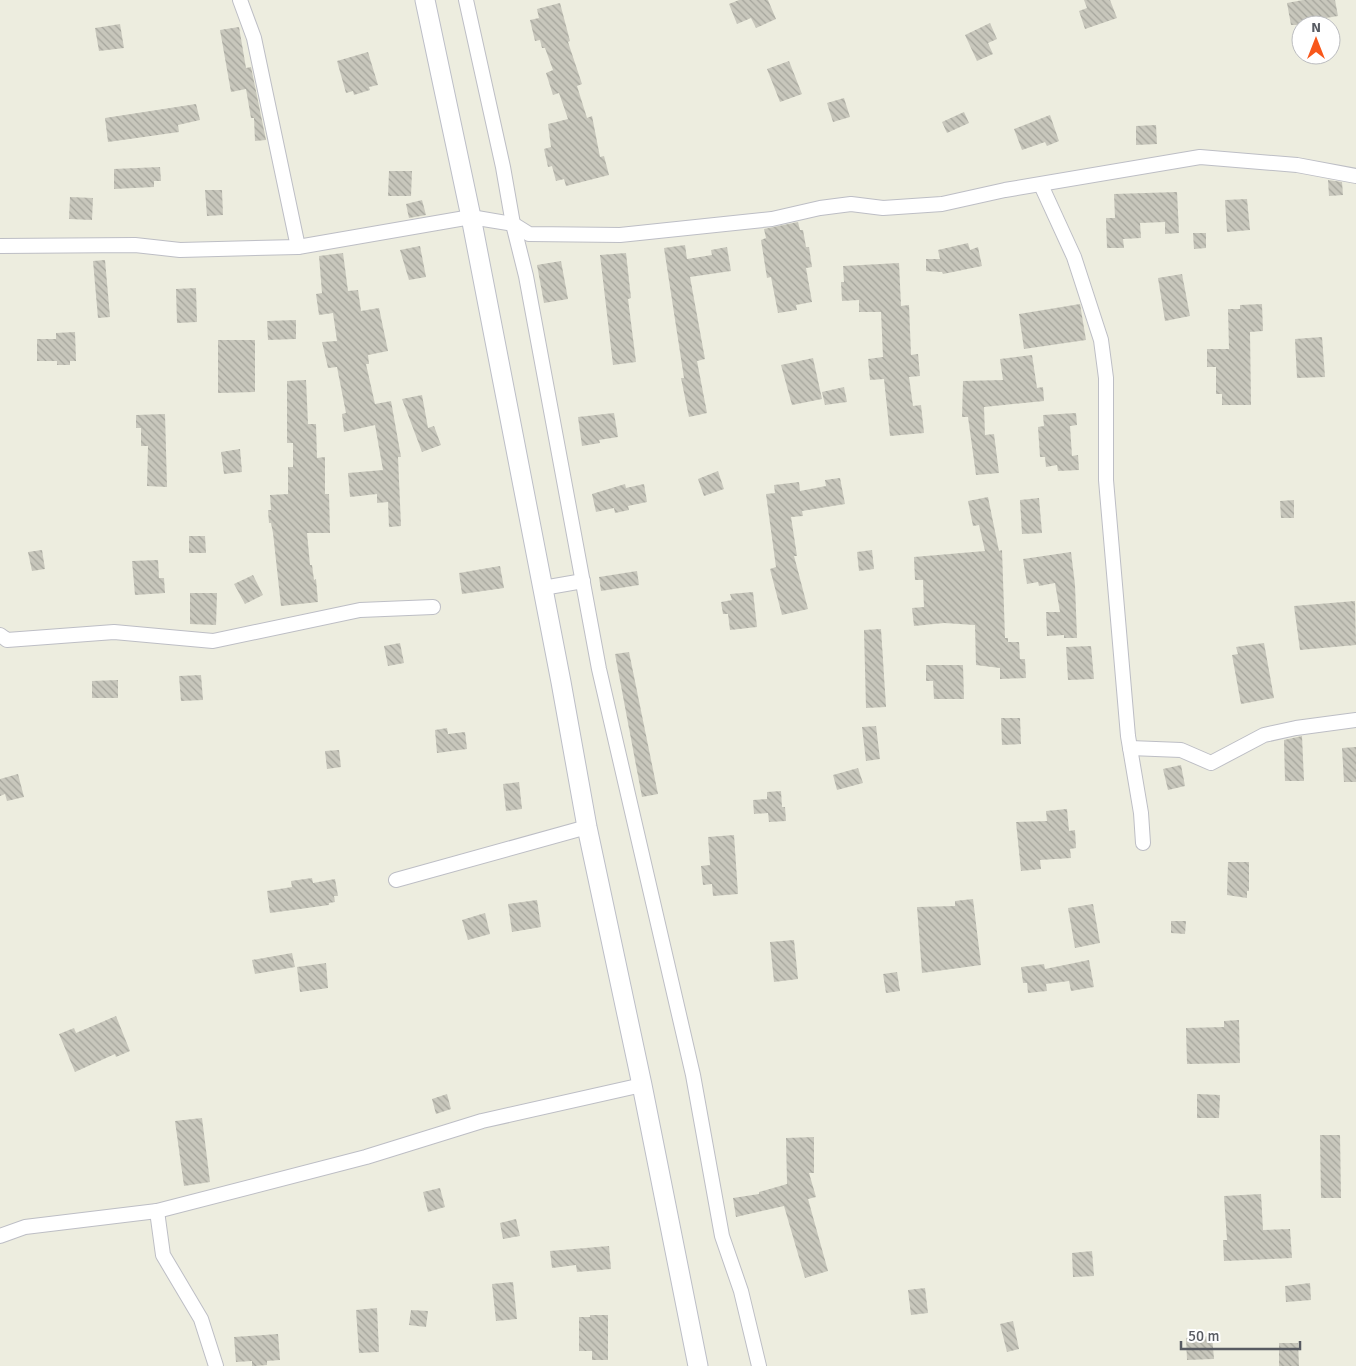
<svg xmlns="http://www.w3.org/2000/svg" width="1356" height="1366" viewBox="0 0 1356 1366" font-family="Signika,sans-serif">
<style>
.building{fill:url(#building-back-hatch)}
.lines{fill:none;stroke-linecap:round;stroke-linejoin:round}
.minor-casing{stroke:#bdbec5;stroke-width:16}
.secondary-casing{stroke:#bcbec7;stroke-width:21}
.minor{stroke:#fff;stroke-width:14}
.secondary{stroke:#fff;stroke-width:19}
</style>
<defs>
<pattern id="building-back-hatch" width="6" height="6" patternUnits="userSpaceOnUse" patternTransform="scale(1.25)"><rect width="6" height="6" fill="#c8c7bc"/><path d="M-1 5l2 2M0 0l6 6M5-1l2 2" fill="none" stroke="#a5a59c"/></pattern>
</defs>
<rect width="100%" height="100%" fill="#ededdf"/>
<g class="building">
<path d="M739,0h29l8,19 -20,9 -5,-10 -14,6 -8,-20z"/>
<path d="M1084,0h26l7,18 -32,11 -6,-18 8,-3z"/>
<path d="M1303,0h32l3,16 -24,4 1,5h-24l-4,-22z"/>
<path d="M560,3l10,38 -2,1 14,42 -5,2 10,32 5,-2 8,41 4,-1 5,19 -43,11 -2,-7 -8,2 -4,-15 -4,1 -4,-18 7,-2 -3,-23 20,-5 -9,-26 -6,2 -7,-22 7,-3 -8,-22h-3l-2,-8 -5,1 -5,-21 9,-2 -2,-9z"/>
<path d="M990,23l7,16 -9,4 5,11 -16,7 -12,-26z"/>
<path d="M120,24l4,24 -25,3 -4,-23z"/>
<path d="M239,27l7,41 5,-1 15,73 -11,1 -1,-23h-3l-5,-29 -15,3 -11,-62z"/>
<path d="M368,52l10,33 -9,2 1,3 -16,5 -1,-4 -7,2 -9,-32z"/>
<path d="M789,61l13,33 -22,8 -13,-33z"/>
<path d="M844,98l6,19 -17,5 -6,-19z"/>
<path d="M196,104l4,16 -22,5 1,7 -71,10 -3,-24z"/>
<path d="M964,112l5,11 -22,10 -5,-11z"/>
<path d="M1050,115l9,26 -12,5 -2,-4 -23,8 -8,-21z"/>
<path d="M1156,125l1,19 -21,1v-19z"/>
<path d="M160,167l1,14h-7v6l-40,2v-20z"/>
<path d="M389,171h23l-1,25h-23z"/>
<path d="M1328,180l14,2 1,13 -14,1z"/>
<path d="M205,190h17l1,25 -16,1z"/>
<path d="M1177,192l2,41 -14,1v-12l-25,1 1,15 -18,1 1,9h-17l-1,-30h9l-1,-24z"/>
<path d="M70,197l23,1 -1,22 -23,-1z"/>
<path d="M1247,199l3,31 -23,2 -2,-32z"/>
<path d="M422,200l4,15 -17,3 -3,-14z"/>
<path d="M798,222l2,8h3l3,17h3l3,20 -6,1 6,34 -16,3 1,5 -19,3 -7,-36 -4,1 -6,-38 5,-2 -2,-9z"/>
<path d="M1193,233h13v15l-12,1z"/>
<path d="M968,243l2,7 8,-3 4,19 -39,8 -1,-2 -16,-1v-12h14l-2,-9z"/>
<path d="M685,245l2,14 25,-4 -1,-5 16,-3 4,24 -41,6 15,82 -8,2 10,52 -18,4 -8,-39h3l-20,-130z"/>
<path d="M420,246l6,31 -17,3 -9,-30z"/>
<path d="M343,253l5,38 10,-1 3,21 18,-3 9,43 -20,4 1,9h-3l9,40 16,-3 10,56h-3l3,69 -12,1 -1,-25 -11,1v-9l-27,3 -2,-24 35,-3 -8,-45 -31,7 -2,-18 4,-1 -9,-46 -9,1 -6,-26 15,-1 -4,-28 -14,2 -3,-21 6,-1 -3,-37z"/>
<path d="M626,253l5,45 -3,1 8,63 -23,3 -13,-110z"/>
<path d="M105,260l5,57 -12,1 -5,-57z"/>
<path d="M561,261l7,38 -24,4 -7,-38z"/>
<path d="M899,263l2,43 8,-1 2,50 7,-1 2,22 -11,1 4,29 8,-1 3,28 -34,3 -6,-57 -14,1 -2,-21 15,-2 -2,-45h-22v-12l-17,1 -1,-19h3l-1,-16z"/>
<path d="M1182,274l8,42 -25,5 -7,-43z"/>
<path d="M196,288l1,34 -20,1 -1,-34z"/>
<path d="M1080,304l6,36 -62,9 -5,-35z"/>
<path d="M1262,304l1,27 -13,1 1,73h-29v-11h-6v-27h-9v-18h22l-1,-40h12v-4z"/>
<path d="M296,320v19l-28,1 -1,-19z"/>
<path d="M75,332l1,29h-6v4h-13v-4h-20v-22h19v-6z"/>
<path d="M1322,337l3,40 -28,1 -2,-39z"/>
<path d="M218,340h37v52l-37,1z"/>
<path d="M1032,355l5,33 6,-1 1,14 -60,6 1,28 9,-1 5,39 -23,2 -8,-58h-6l1,-36 40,-1 -3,-21z"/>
<path d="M813,358l9,41 -30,6 -11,-40z"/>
<path d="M306,380l2,44h8l1,34 8,-1v37h4l1,39h-23l3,32h2l2,15 2,-1 2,23 -37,4 -8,-73 -2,-10h-2l-1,-13h3l-1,-15 18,-1v-27h5v-24h-6v-62z"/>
<path d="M844,387l3,15 -22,3 -3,-13z"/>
<path d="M422,395l6,33 6,-2 7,19 -19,7 -20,-53z"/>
<path d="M614,413l4,24 -19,3 1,3 -18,3 -4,-29z"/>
<path d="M1076,413l1,12 -7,1 2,30 6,-1 1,15 -21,1 -1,-6 -11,2 -1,-10h-5l-2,-30 6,-1 -1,-11z"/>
<path d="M165,414l2,73 -20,-1 1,-40h-7v-18h-5v-13z"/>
<path d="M240,449l2,23 -18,2 -3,-22z"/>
<path d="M718,471l6,18 -20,7 -6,-17z"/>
<path d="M840,478l5,26 -43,7 1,5 -12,1 6,39h-3l14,53 -26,6 -12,-46 6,-2 -10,-73 9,-1 -1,-8 25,-3 1,9 26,-5 -1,-6z"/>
<path d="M625,484l1,4 18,-4 3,18 -19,4 1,4 -14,3 -1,-5 -18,4 -4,-18z"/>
<path d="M988,497l11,54 3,-1 3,88h3v4h11l1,17h5l1,19 -26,1v-11l-24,-3 -1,-40 -31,-2 -30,3 -2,-18 12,-1 -1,-27h-8l-1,-23 71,-6 -6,-26 -6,1 -5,-25z"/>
<path d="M1039,498l3,35 -20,1 -2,-34z"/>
<path d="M1294,500v18h-13l-1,-17z"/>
<path d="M189,536h16l1,17h-17z"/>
<path d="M42,550l3,19 -13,2 -4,-19z"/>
<path d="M872,550l2,19 -15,2 -2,-19z"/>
<path d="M1071,552l4,33 2,53h-13v-3l-17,1 -1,-24h14l-5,-29 -16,3 -1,-4 -11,2 -4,-25z"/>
<path d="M158,560l1,18h5l1,15 -30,2 -3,-34z"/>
<path d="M500,566l4,22 -42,6 -3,-21z"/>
<path d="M637,571l2,14 -38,6 -2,-14z"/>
<path d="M253,575l10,20 -18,9 -11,-20z"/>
<path d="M753,592l4,35 -27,3 -2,-16h-5l-2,-12 11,-2 -2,-6z"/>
<path d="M190,593h27l-1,32 -26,-1z"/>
<path d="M1355,601l1,44 -56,5 -6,-44z"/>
<path d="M881,629l5,78 -20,1 -2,-78z"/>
<path d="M400,643l4,20 -16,3 -4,-20z"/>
<path d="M1264,643l10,55 -33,6 -9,-49 6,-1 -2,-7z"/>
<path d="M1091,646l3,33 -26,1 -2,-33z"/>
<path d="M629,652l29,142 -16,3 -27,-143z"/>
<path d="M926,665h37l1,34h-30l-1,-18h-7z"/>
<path d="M201,675l2,25 -22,1 -2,-25z"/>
<path d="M118,680v18h-26v-17z"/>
<path d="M1001,718h19l1,26 -19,1z"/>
<path d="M876,726l4,33 -14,2 -4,-34z"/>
<path d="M447,728l1,6 17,-2 2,17 -30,4 -2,-23z"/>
<path d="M1302,736l2,45h-19l-1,-41z"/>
<path d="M1356,747v35h-12l-2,-34z"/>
<path d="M339,750l2,17 -14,2 -2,-18z"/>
<path d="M1181,765l4,21 -17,4 -5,-21z"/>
<path d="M858,768l5,15 -26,7 -4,-15z"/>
<path d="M18,774l6,23 -17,4 -2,-7 -5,2v-17z"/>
<path d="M519,782l3,27 -16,2 -3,-27z"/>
<path d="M781,791l1,16h3l1,14 -17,1 -1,-9 -14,1 -1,-14 14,-1v-7z"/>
<path d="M1067,809l2,22 6,-1 1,18 -6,1 1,9 -31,2 1,9 -20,2 -5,-49 31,-1 -1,-10z"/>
<path d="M734,835l4,59 -25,2 -1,-12 -9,1 -2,-19 9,-1 -2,-28z"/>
<path d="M1228,862h21v29h-2v7l-20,-3z"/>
<path d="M312,878l1,5 22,-4 3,17h-4l1,6 -6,1v2l-59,8 -3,-22 25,-4 -1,-6z"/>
<path d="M973,899l8,66 -59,8 -5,-66 38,-1v-5z"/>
<path d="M537,900l4,27 -29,5 -4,-28z"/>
<path d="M1093,904l7,39 -25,5 -7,-40z"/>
<path d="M485,913l5,21 -22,6 -6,-20z"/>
<path d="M1171,921h15l-1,13 -14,-1z"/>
<path d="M794,940l4,39 -24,3 -4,-40z"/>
<path d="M292,953l3,14 -40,7 -3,-14z"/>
<path d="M1089,960l5,27 -23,4 -2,-10 -23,3 1,7 -19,2 -1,-10h-4l-2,-16 23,-3 1,5z"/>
<path d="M326,963l2,25 -28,4 -3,-25z"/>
<path d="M897,972l3,19 -14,2 -3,-19z"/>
<path d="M116,1016l14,35 -14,6 -1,-3 -40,18 -16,-38 15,-6 2,5z"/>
<path d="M1239,1020l1,43 -53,1 -1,-36 38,-1v-6z"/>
<path d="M447,1094l4,15 -15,5 -4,-15z"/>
<path d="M1197,1094l23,1 -1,23h-22z"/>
<path d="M202,1118l8,64 -26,4 -9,-65z"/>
<path d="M1320,1135h20l1,63h-20z"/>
<path d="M814,1137v36h-5l7,24 -8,2 20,72 -23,7 -21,-72 -48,11 -3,-19 26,-4v-2l28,-8 -1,-46z"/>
<path d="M440,1188l5,19 -17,5 -5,-20z"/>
<path d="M1261,1194l2,36 27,-1 2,29 -68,3 -1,-21h4l-3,-44z"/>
<path d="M516,1219l4,17 -17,3 -3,-16z"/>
<path d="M609,1246l2,23 -34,3 -1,-7 -24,3 -2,-17z"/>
<path d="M1092,1251l2,25 -21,1 -1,-24z"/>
<path d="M513,1282l4,37 -21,2 -4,-37z"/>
<path d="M1310,1283l1,17 -25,2 -1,-16z"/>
<path d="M925,1288l3,25 -17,2 -3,-25z"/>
<path d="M377,1308l2,44 -20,1 -3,-43z"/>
<path d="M411,1310l17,1 -2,16 -17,-2z"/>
<path d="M590,1315h18v45h-16v-9h-13v-34h11z"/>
<path d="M1013,1321l6,28 -12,3 -7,-28z"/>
<path d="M278,1334l2,26 -13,1v4l-12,1h-3v-5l-16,1 -2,-25z"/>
<path d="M1212,1336l2,23 -27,1 -1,-22z"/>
<path d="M1279,1343h19l1,23h-20z"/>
</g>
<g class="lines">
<g class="minor-casing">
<g id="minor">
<path d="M240,0l14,38 44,209"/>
<path d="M466,0l37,167 10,57 13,52 73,393 94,406 29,161 19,55 18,75"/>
<path d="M1041,185l33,72 27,83 5,38v102l22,256 13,77 2,30"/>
<path d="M0,246l135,-1 45,5 118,-3 173,-30 42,7 16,10 91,1 152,-16 48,-11 31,-4 32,4 59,-4 63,-14 195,-33 97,8 59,11"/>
<path d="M543,588l40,-7"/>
<path d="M0,635l7,5 107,-8 99,9 147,-31 73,-3"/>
<path d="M1130,748l51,2 30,13 53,-28 32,-7 60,-8"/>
<path d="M396,880l191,-53"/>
<path d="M157,1211l6,44 38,64 15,47"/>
<path d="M0,1236l25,-9 132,-16 209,-54 116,-36 160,-36"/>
</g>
</g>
<g class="secondary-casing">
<path id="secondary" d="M425,0l46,217 90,465 26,145 55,258 56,281"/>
</g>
<use href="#minor" class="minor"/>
<use href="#secondary" class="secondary"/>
</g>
<g transform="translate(1316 40)"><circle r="24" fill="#ffffff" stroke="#bcbdc0"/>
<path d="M0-4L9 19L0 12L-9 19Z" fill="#f8571b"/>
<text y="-8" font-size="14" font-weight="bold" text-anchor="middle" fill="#585b62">N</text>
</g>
<path d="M1181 1341v8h119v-8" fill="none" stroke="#585b62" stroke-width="2.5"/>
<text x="1188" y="1341" font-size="15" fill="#585b62" stroke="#ffffff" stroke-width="4" paint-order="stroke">50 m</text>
</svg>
